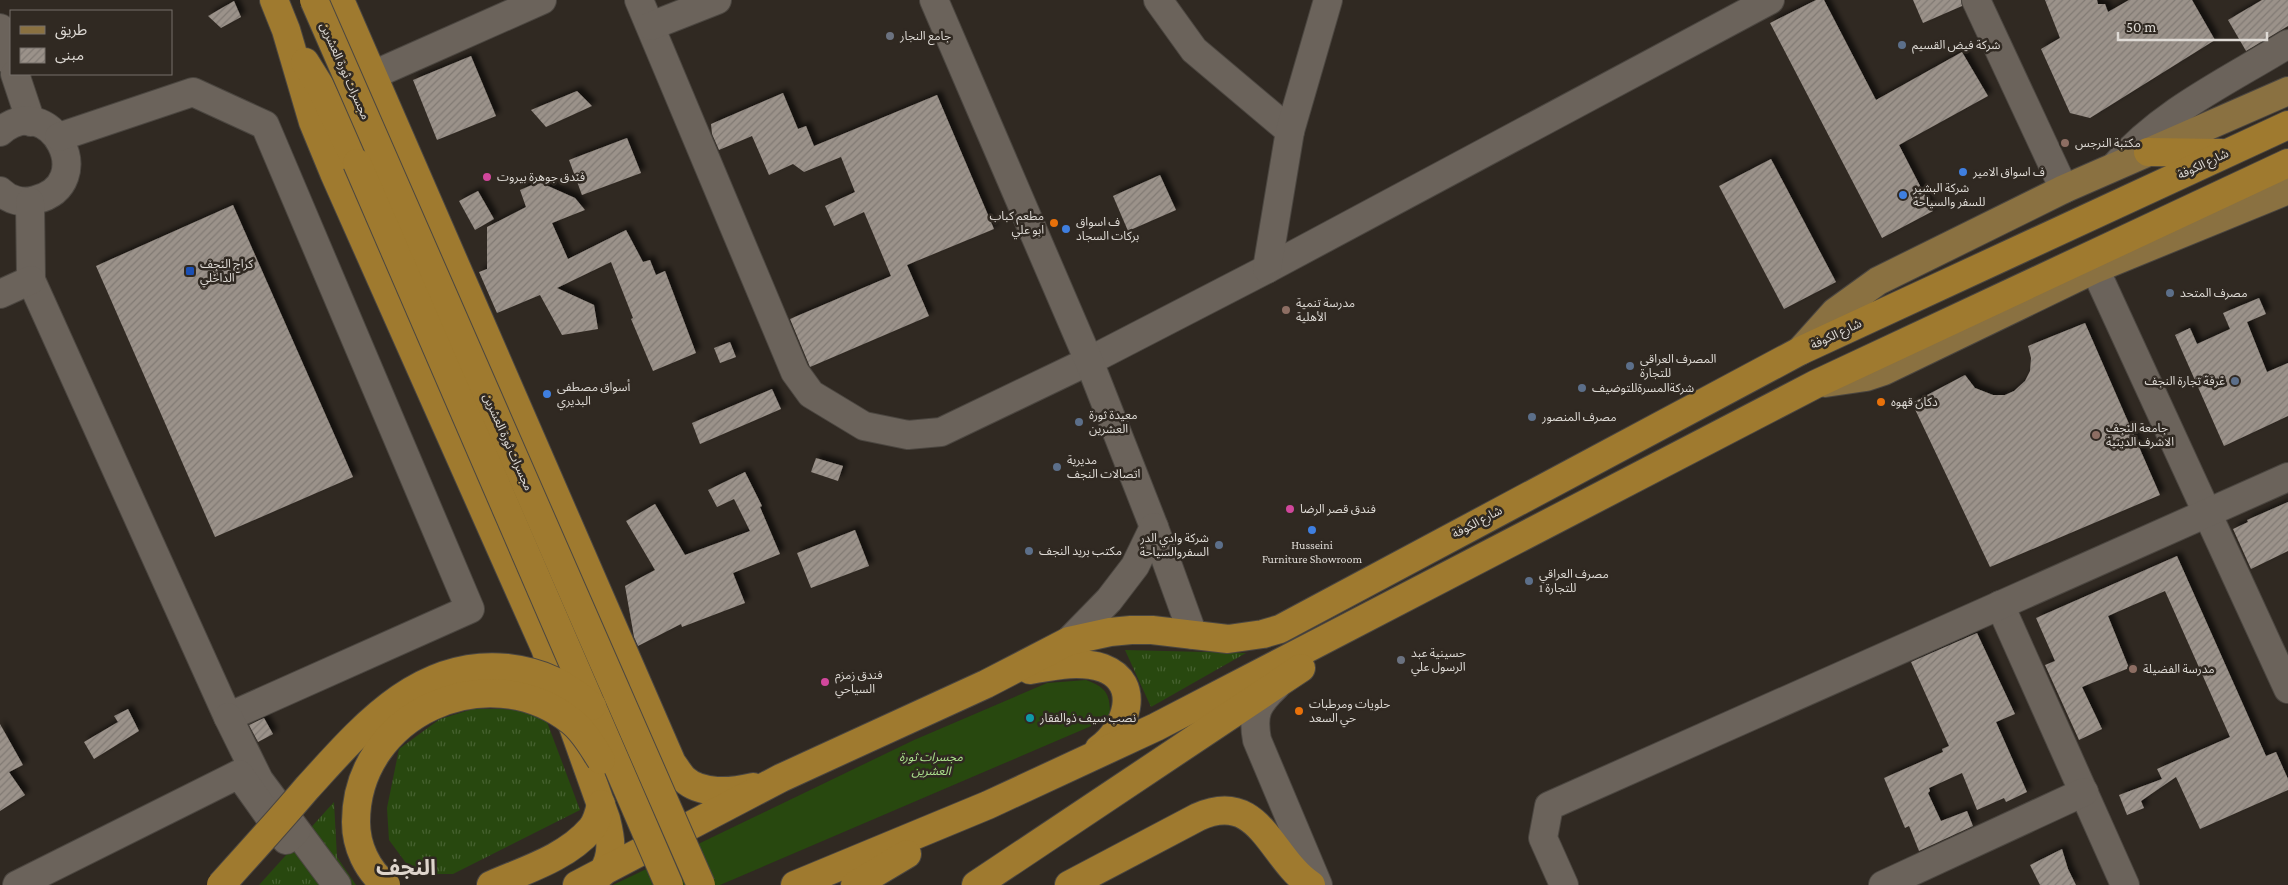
<svg xmlns="http://www.w3.org/2000/svg" width="2288" height="885" viewBox="0 0 2288 885" font-family="'Crimson Pro','Noto Sans Arabic',serif">
<style>
.grass{fill:url(#grass-tufts)}
.garden{fill:#28480f}
.building{fill:url(#building-hatch);filter:url(#shadow)}
.lines{fill:none;stroke-linecap:round;stroke-linejoin:round}
.minor-casing{stroke:#4b4640;stroke-width:30}
.major-casing{stroke:#4b4640;stroke-width:30}
.highway-casing{stroke:#4b4640;stroke-width:30}
.minor{stroke:#6b635b;stroke-width:28}
.major{stroke:#8a7141;stroke-width:28}
.highway{stroke:#9f7a2f;stroke-width:28}
.highway-bridge-casing{stroke:#4b4640;stroke-width:30;stroke-linecap:butt}
.highway-bridge{stroke:#9f7a2f;stroke-width:28}
.worship-dot{fill:#6b7280;stroke:#302922;stroke-width:2}
.service-dot{fill:#5c6f8a;stroke:#302922;stroke-width:2}
.education-dot{fill:#8d6e63;stroke:#302922;stroke-width:2}
.shop-dot{fill:#3f7fe0;stroke:#302922;stroke-width:2}
.hotel-dot{fill:#d1479c;stroke:#302922;stroke-width:2}
.food-dot{fill:#e8710a;stroke:#302922;stroke-width:2}
.transit-dot{fill:#1a4fb4;stroke:#302922;stroke-width:2}
.culture-dot{fill:#0f9aa8;stroke:#302922;stroke-width:2}
.labels{text-anchor:middle;dominant-baseline:central;stroke-width:5;stroke-linejoin:round;paint-order:stroke}
.poi-label{font-size:12px;fill:#dedad5;stroke:#302922;text-anchor:start}
.street-label{font-size:12px;fill:#dedad5;stroke:#302922}
.park-label{font-size:12px;font-style:italic;fill:#abe08c;stroke:#302922}
.town-label{font-size:22px;font-weight:bold;fill:#ded5cc;stroke:#302922}
</style>
<defs>
<pattern id="grass-tufts" width="24" height="20" patternUnits="userSpaceOnUse" patternTransform="scale(1.25)"><rect width="24" height="20" fill="#28480f"/><path d="M3 7l-1-3M5 7V3M7 7l1-3M15 17l-1-3M17 17v-4M19 17l1-3" fill="none" stroke="#476231"/></pattern>
<pattern id="building-hatch" width="6" height="6" patternUnits="userSpaceOnUse" patternTransform="scale(1.25)"><rect width="6" height="6" fill="#9b928a"/><path d="M-1 1l2-2M0 6l6-6M5 7l2-2" fill="none" stroke="#817a74"/></pattern>
<filter id="shadow"><feDropShadow dx="4.5" dy="-4.5" stdDeviation="2.5" flood-color="#0009"/></filter>
</defs>
<rect width="100%" height="100%" fill="#302922"/>
<g class="grass">
<path d="M1125,650l121,3 -95,54z"/>
<path d="M473,709h29l31,3 14,10 33,88 -127,64h-26l-21,-11 -17,-23 -2,-32 12,-59 41,-30z"/>
<path d="M334,802l3,55 19,28h-97z"/>
</g>
<path class="garden" d="M1086,680c22,8 24,15 24,38l-390,167h-107l301,-145 133,-57z"/>
<g class="building">
<path d="M1816,0h8l52,100 86,-48 26,44 -89,49 34,66 -51,27 -112,-215z"/>
<path d="M1913,0h48l1,6 -39,17z"/>
<path d="M2045,0h52l1,4h7l3,8 21,-12h63l23,40 -125,78 -20,-5 -29,-64 19,-11z"/>
<path d="M2262,0h26v26l-42,25 -18,-31z"/>
<path d="M234,1l7,16 -20,11 -13,-12z"/>
<path d="M471,56l25,60 -59,24 -24,-60z"/>
<path d="M577,91l15,15 -46,21 -15,-17z"/>
<path d="M783,93l15,36 8,-3 8,20 123,-51 57,134 -87,36 22,51 -119,51 -20,-48 101,-43 -27,-64 -30,14 -9,-20 30,-14 -14,-35 -37,15 -11,-8 -24,11 -17,-39 -33,14 -7,-16 -1,-10z"/>
<path d="M627,138l14,35 -59,22 -13,-35z"/>
<path d="M1771,159l65,123 -52,27 -65,-123z"/>
<path d="M1160,175l16,35 -48,21 -15,-35z"/>
<path d="M539,182l36,16 10,12 -33,13 16,36 58,-29 17,32 7,-2 6,15 9,-4 31,82 -43,18 -22,-52 2,-1 -22,-56 -54,26 37,17 4,24 -36,6 -22,-40 -43,18 -18,-41 8,-3v-42l39,-20 -6,-17z"/>
<path d="M478,191l16,28 -19,11 -16,-29z"/>
<path d="M233,205l120,272 -138,60 -119,-271z"/>
<path d="M2259,298l7,16 -19,8 20,50 21,-9v53l-64,30 -49,-111 15,-7 7,16 33,-15 -7,-16z"/>
<path d="M2085,323l75,172 -170,72 -78,-164 53,-28 10,13 18,7h12l9,-4 11,-10 5,-10 1,-13 -3,-12z"/>
<path d="M730,342l6,15 -16,6 -6,-15z"/>
<path d="M772,389l9,20 -81,35 -8,-21z"/>
<path d="M816,458l27,8 -5,15 -27,-9z"/>
<path d="M745,472l17,34 -2,1 20,47 -47,19 12,30 -63,24 -1,-3 -43,22 -4,-9 -9,-51 30,-16 -29,-49 29,-17 30,51 65,-24 -16,-32 -17,8 -9,-17z"/>
<path d="M2288,502v49l-37,18 -18,-40 15,-7 -1,-2z"/>
<path d="M855,530l14,36 -58,22 -14,-35z"/>
<path d="M2177,556l89,200 10,-4 12,27v11l-88,39 -24,-52 -35,24 3,7 -17,7 -8,-20 43,-16 -5,-10 73,-32 -65,-146 -57,25 21,52 -47,19 20,42 -23,11 -34,-75 10,-4 -19,-43z"/>
<path d="M1977,633l38,81 -19,8 31,70 -21,10 -2,-4 -27,12 -15,-37 -33,15 1,3 -2,2 13,28 26,-10 6,15 -54,25 -10,-25 -4,2 -21,-50 59,-26 -1,-3 7,-3 -38,-84z"/>
<path d="M128,709l11,22 -45,28 -10,-17 34,-20 -4,-6z"/>
<path d="M264,718l9,16 -15,8 -9,-17z"/>
<path d="M0,724l23,41 -14,7 16,23 -25,16z"/>
<path d="M2062,849l6,20 8,16h-36l-10,-20z"/>
</g>
<g class="lines">
<g class="minor-casing">
<g id="minor">
<path d="M639,0l156,372 16,22 53,32 44,9 33,-3 148,-71 178,-92 503,-269"/>
<path d="M934,0l155,361 65,166 39,108"/>
<path d="M1158,0l36,50 96,81"/>
<path d="M1976,0l88,189"/>
<path d="M651,26l66,-26"/>
<path d="M0,28l11,34"/>
<path d="M15,74l16,48"/>
<path d="M373,75l169,-75"/>
<path d="M0,132c50,-44 101,52 35,68 -12,4 -26,0 -35,-9"/>
<path d="M2115,166c46,-54 113,-85 173,-122"/>
<path d="M30,202l1,78 197,437 242,-108 -205,-484 -72,-33 -134,45"/>
<path d="M1267,269l23,-138 38,-131"/>
<path d="M2095,269l193,420"/>
<path d="M0,294l31,-14"/>
<path d="M2000,605l125,280"/>
<path d="M1069,641l40,-41 26,-34 19,-39"/>
<path d="M1276,686c-19,18 -24,27 -19,54l61,145"/>
<path d="M228,717l31,63 78,105"/>
<path d="M17,885l222,-111 47,66 10,-9"/>
<path d="M1564,885l-21,-47 6,-32 739,-329"/>
<path d="M1883,885l201,-93"/>
</g>
</g>
<g class="major-casing">
<g id="major">
<path d="M1800,351l35,-39 43,-31 186,-92 224,-98"/>
<path d="M1825,383l41,-6 18,-6 211,-102 193,-79"/>
</g>
</g>
<g class="highway-casing">
<g id="highway">
<path d="M274,0l12,30 27,92 21,51 211,475 61,171c5,20 8,36 -4,54"/>
<path d="M340,0l332,763c4,5 7,11 12,16 17,16 48,13 69,8"/>
<path d="M305,62l15,24 37,77"/>
<path d="M2148,152l73,1"/>
<path d="M1030,670c23,-4 49,-10 73,-2 40,15 23,62 -4,81"/>
<path d="M491,885c34,-15 75,-27 100,-56 6,-7 8,-16 10,-25"/>
<path d="M577,885l204,-107 205,-94 83,-43 41,-9 21,-2h21l76,9 35,-5 17,-5 520,-278 488,-226"/>
<path d="M795,885l193,-80 168,-78 660,-343 472,-221"/>
<path d="M855,885l52,-31"/>
<path d="M976,885l325,-217"/>
<path d="M1069,885l129,-68c62,-28 72,41 113,68"/>
</g>
</g>
<use href="#minor" class="minor"/>
<use href="#major" class="major"/>
<use href="#highway" class="highway"/>
<g class="highway-bridge-casing">
<g id="highway-bridge">
<path d="M314,0l387,885"/>
<path d="M357,163l312,722"/>
<path d="M221,885c29,-32 58,-64 86,-97 54,-59 111,-129 200,-120 35,4 58,16 85,38"/>
<path d="M386,885c-19,-15 -30,-39 -30,-63 0,-108 131,-167 215,-101 13,10 21,25 30,39"/>
</g>
</g>
<use href="#highway-bridge" class="highway-bridge"/>
</g>
<g class="worship-dot">
<circle cx="890" cy="36" r="5"/>
<circle cx="1401" cy="660" r="5"/>
</g>
<g class="service-dot">
<circle cx="1902" cy="45" r="5"/>
<circle cx="2170" cy="293" r="5"/>
<circle cx="1630" cy="366" r="5"/>
<circle cx="2235" cy="381" r="5"/>
<circle cx="1582" cy="388" r="5"/>
<circle cx="1532" cy="417" r="5"/>
<circle cx="1079" cy="422" r="5"/>
<circle cx="1057" cy="467" r="5"/>
<circle cx="1219" cy="545" r="5"/>
<circle cx="1029" cy="551" r="5"/>
<circle cx="1529" cy="581" r="5"/>
</g>
<g class="education-dot">
<circle cx="2065" cy="143" r="5"/>
<circle cx="1286" cy="310" r="5"/>
<circle cx="2096" cy="435" r="5"/>
<circle cx="2133" cy="669" r="5"/>
</g>
<g class="shop-dot">
<circle cx="1963" cy="172" r="5"/>
<circle cx="1903" cy="195" r="5"/>
<circle cx="1066" cy="229" r="5"/>
<circle cx="547" cy="394" r="5"/>
<circle cx="1312" cy="530" r="5"/>
</g>
<g class="hotel-dot">
<circle cx="487" cy="177" r="5"/>
<circle cx="1290" cy="509" r="5"/>
<circle cx="825" cy="682" r="5"/>
</g>
<g class="food-dot">
<circle cx="1054" cy="223" r="5"/>
<circle cx="1881" cy="402" r="5"/>
<circle cx="1299" cy="711" r="5"/>
</g>
<rect class="transit-dot" x="185" y="266" width="10" height="10" rx="2.5"/>
<circle class="culture-dot" cx="1030" cy="718" r="5"/>
<g class="labels">
<g class="poi-label">
<text x="900" y="36">جامع النجار</text>
<text x="1912" y="45">شركة فيض القسيم</text>
<text x="2075" y="143">مكتبة النرجس</text>
<text x="1973" y="172">ف اسواق الامير</text>
<text x="497" y="177">فندق جوهرة بيروت</text>
<text x="1913" y="188">شركة البشير<tspan x="1913" dy="14">للسفر والسياحة</tspan></text>
<text x="1044" y="216" text-anchor="end">مطعم كباب<tspan x="1044" dy="14">ابو علي</tspan></text>
<text x="1076" y="222">ف اسواق<tspan x="1076" dy="14">بركات السجاد</tspan></text>
<text x="200" y="264">كراج النجف<tspan x="200" dy="14">الداخلي</tspan></text>
<text x="2180" y="293">مصرف المتحد</text>
<text x="1296" y="303">مدرسة تنمية<tspan x="1296" dy="14">الأهلية</tspan></text>
<text x="1640" y="359">المصرف العراقي<tspan x="1640" dy="14">للتجارة</tspan></text>
<text x="2225" y="381" text-anchor="end">غرفة تجارة النجف</text>
<text x="557" y="387">أسواق مصطفى<tspan x="557" dy="14">البديري</tspan></text>
<text x="1592" y="388">شركةالمسرةللتوضيف</text>
<text x="1891" y="402">دكان قهوه</text>
<text x="1089" y="415">معيدة ثورة<tspan x="1089" dy="14">العشرين</tspan></text>
<text x="1542" y="417">مصرف المنصور</text>
<text x="2106" y="428">جامعة النجف<tspan x="2106" dy="14">الاشرف الدينية</tspan></text>
<text x="1067" y="460">مديرية<tspan x="1067" dy="14">اتصالات النجف</tspan></text>
<text x="1300" y="509">فندق قصر الرضا</text>
<text x="1209" y="538" text-anchor="end">شركة وادي الدر<tspan x="1209" dy="14">السفروالسياحة</tspan></text>
<text x="1312" y="545" text-anchor="middle">Husseini<tspan x="1312" dy="14">Furniture Showroom</tspan></text>
<text x="1039" y="551">مكتب بريد النجف</text>
<text x="1539" y="574">مصرف العراقي<tspan x="1539" dy="14">للتجارة 1</tspan></text>
<text x="1411" y="653">حسينية عبد<tspan x="1411" dy="14">الرسول علي</tspan></text>
<text x="2143" y="669">مدرسة الفضيلة</text>
<text x="835" y="675">فندق زمزم<tspan x="835" dy="14">السياحي</tspan></text>
<text x="1309" y="704">حلويات ومرطبات<tspan x="1309" dy="14">حي السعد</tspan></text>
<text x="1040" y="718">نصب سيف ذوالفقار</text>
</g>
<g class="street-label">
<text transform="translate(345 71) rotate(66)">مجسرات ثورة العشرين</text>
<text transform="translate(2203 164) rotate(-25)">شارع الكوفة</text>
<text transform="translate(1836 334) rotate(-25)">شارع الكوفة</text>
<text transform="translate(508 442) rotate(66)">مجسرات ثورة العشرين</text>
<text transform="translate(1477 522) rotate(-28)">شارع الكوفة</text>
</g>
<g class="park-label">
<text x="931" y="757">مجسرات ثورة<tspan x="931" dy="14">العشرين</tspan></text>
</g>
<g class="town-label">
<text x="406" y="867">النجف</text>
</g>
</g>
<rect x="10" y="10" width="162" height="65" fill="#302922" stroke="#76706a"/>
<rect x="20" y="26" width="25" height="8" fill="#8a7141" stroke="#76706a"/>
<text x="55" y="35" font-size="15" fill="#dedad5">طريق</text>
<rect x="20" y="48" width="25" height="15" fill="url(#building-hatch)" stroke="#76706a"/>
<text x="55" y="60" font-size="15" fill="#dedad5">مبنى</text>
<path d="M2118 32v8h149v-8" fill="none" stroke="#dedad5" stroke-width="2.5"/>
<text x="2126" y="32" font-size="15" fill="#dedad5" stroke="#302922" stroke-width="4" paint-order="stroke">50 m</text>
</svg>
